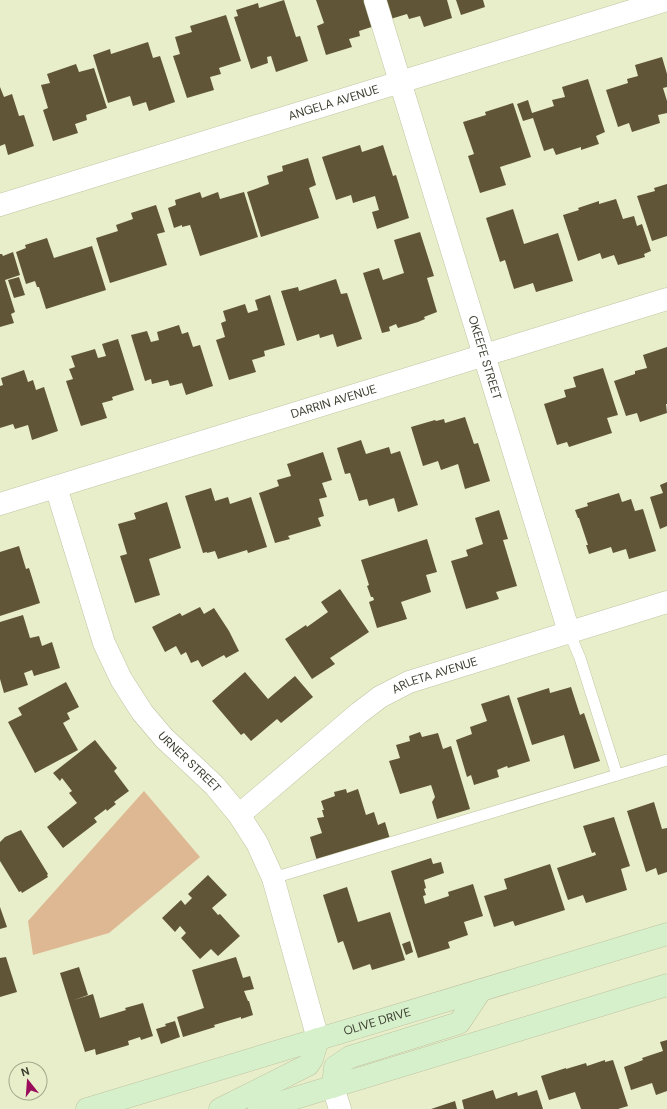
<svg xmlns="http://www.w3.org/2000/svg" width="667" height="1109" viewBox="0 0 667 1109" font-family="'DM Sans',sans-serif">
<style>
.green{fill:#deb892}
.building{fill:#605537}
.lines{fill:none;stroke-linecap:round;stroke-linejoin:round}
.service-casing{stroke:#bfc3a1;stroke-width:12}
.minor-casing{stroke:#bfc3a1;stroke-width:23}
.secondary-casing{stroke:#bfc3a1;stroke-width:23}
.service{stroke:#fff;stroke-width:11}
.minor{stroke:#fff;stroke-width:22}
.secondary{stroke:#d7f0cc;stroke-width:22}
.labels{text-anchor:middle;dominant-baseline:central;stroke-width:4;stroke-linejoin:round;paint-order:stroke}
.street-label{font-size:12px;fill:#3c3e30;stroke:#e9eeca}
</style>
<rect width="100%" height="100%" fill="#e9eeca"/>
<path class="green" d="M144,791l56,66 -91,76 -76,22 -5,-34z"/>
<g class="building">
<path d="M284,0l12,37 4,-1 8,25 -32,11 -5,-16 -4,1 1,6 -17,6 -17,-52 4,-1 -2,-6 22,-7 1,5z"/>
<path d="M316,0h58l7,24 -22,7 1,5 -11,3 3,8 -26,8 -9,-29 7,-3z"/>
<path d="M377,0h70l5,18 -28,9 -4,-11 -11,3 -2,-5 -23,7z"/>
<path d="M456,0h27l2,7 -24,8z"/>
<path d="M226,15l15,46 -22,7 2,6 -11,3 4,13 -27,8 -14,-42 7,-2 -5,-17 17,-5 -2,-6z"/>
<path d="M148,42l5,16 7,-2 15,46 -26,9 -3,-9 -13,4 -3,-10 -22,7 -15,-48 17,-6 1,5z"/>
<path d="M662,57l5,17v13l-4,1 4,13v12l-9,2 2,8 -28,9 -3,-9 -11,4 -12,-37 22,-7 -1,-4 11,-3 -3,-11z"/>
<path d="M76,64l3,8 15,-4 13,40 -21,7 1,5 -12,4 3,9 -25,8 -10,-31 5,-2 -7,-23 9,-2 -3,-9z"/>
<path d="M588,79l17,53 -9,4 3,8 -18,6v-3l-25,8 -3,-7 -9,3 -11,-33 -10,3 -6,-17 11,-4 4,13 22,-7 -2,-6 13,-3 -3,-10z"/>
<path d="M0,87l4,10 8,-3 7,22 5,-1 10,31 -26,9 -3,-11 -5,2z"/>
<path d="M513,103l18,54 -31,10 6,18 -26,8 -12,-37 6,-2 -11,-32 23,-7 -1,-3z"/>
<path d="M360,145l2,7 21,-7 10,31 3,-1 13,43 -32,11 -5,-17 7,-2 -4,-14 -22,7 -2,-8 -15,5 -14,-43z"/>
<path d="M308,158l8,27 -7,3 10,30 -58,19 -14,-45 22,-8 -2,-8 16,-5 -1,-5z"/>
<path d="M667,184v52l-15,5 -15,-45 18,-5 -1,-3z"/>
<path d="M200,192l2,6 16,-6 2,7 24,-7 14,45 -58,19 -10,-31 -8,2v-2l-8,3 -6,-20 8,-3 -1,-5z"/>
<path d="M616,199l7,20 11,-3 3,10 5,-2 9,27 -7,3 1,3 -27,8 -4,-10 -12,4 -2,-6 -22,8 -15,-46 16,-5 -1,-2 21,-7v3z"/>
<path d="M156,205l9,27 -8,2 10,31 -57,18 -14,-45 22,-7 -2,-6 17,-6 -2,-6z"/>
<path d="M513,209l11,35 34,-11 15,48 -37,11 -3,-9 -19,6 -9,-29 -5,2 -14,-44z"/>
<path d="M420,232l14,44 -7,2 10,34 -13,5 1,2 -7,3 -20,6 -2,-4 -7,3 1,4 -8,2 -19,-60 16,-5 4,12 21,-7 -10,-33z"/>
<path d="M47,238l7,20 38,-12 14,44 -60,19 -7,-22h-2l-2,-6 -9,3 -10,-32 10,-4 -1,-3z"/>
<path d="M13,252l7,23 -15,5 10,32 -4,2 3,9 -14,4v-73h2l1,2z"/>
<path d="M19,277l6,18 -11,3 -6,-18z"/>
<path d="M336,279l5,15 6,-1 15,46 -25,8 -4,-13 -13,4 -1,-4 -22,7 -16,-50 17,-4 1,4z"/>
<path d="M270,295l15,50 -21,6 1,5 -13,4 4,12 -27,8 -13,-40 9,-3 -4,-14 5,-2 -3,-10 22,-7 3,9 10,-3 -3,-10z"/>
<path d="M179,325l3,9 6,-2 5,15 7,-2 13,41 -27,9 -4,-12 -12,3 -2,-6 -16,4 -1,-5 -6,2 -14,-46 16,-4 4,11 8,-2 -2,-8z"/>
<path d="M118,339l16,51 -22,7 1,3 -11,3 5,15 -26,8 -15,-45 7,-2 -4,-10 6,-2 -4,-11 24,-7 3,9 8,-2 -4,-12z"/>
<path d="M667,347v57h-1l1,9 -27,9 -3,-9 -11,3 -12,-35 21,-7v-3l12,-3 -4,-13z"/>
<path d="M603,368l15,47 -11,3 5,15 -43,14 -2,-5 -10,3 -13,-41 22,-7 -2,-7 12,-3 -3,-10z"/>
<path d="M24,370l4,12 5,-2 3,10 8,-3 14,44 -26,9 -4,-15 -13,4 -2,-5 -13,4v-42l3,-1 -2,-7z"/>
<path d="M465,417l9,27 4,-1 12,38 -25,8 -7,-25 -17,6 -3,-9 -15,5 -12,-39 24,-7 1,1 8,-2 1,4z"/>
<path d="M361,440l5,14 23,-7 2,7 9,-3 18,54 -20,7 -4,-14 -25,8 -2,-7 -8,2 -9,-28 -5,1 -8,-26z"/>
<path d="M323,452l9,28 -10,3 5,14 -8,2 5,17 -6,2 3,8 -33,10 2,3 -15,4 -16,-50 20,-7 -2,-6 14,-4 -4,-12z"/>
<path d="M667,482v44l-7,3 -10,-32 13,-4 -3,-8z"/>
<path d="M211,488l4,13 13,-4 2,7 21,-7 16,50 -19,6 -1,-3 -29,9 -3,-8 -8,2v-1l-4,1 -18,-57z"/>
<path d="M619,493l3,9 9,-3 4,12 8,-2 13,42 -27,8 -3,-10 -13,4 -2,-6 -22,7 -3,-9h2l-9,-27h-1l-3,-8 13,-4 -1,-3z"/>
<path d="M167,502l14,46 -32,11 11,36 -25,8 -15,-47 7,-2 -9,-30 18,-5 -2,-6z"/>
<path d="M499,510l9,29 -5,1 14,46 -21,6 3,7 -33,10 -15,-48 17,-5 -2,-6 17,-6 -8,-26z"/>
<path d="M427,539l10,33 -11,3 5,17 -30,10 6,17 -30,9 -8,-26 5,-2 -1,-3h-2l-4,-11 2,-1 -8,-25z"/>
<path d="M19,546l7,23 3,-1 11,35 -40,13v-64z"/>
<path d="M340,589l29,43 -39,26 5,6 -23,15 -27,-40 21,-14 1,2 21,-15 -7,-10z"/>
<path d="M200,607l4,7 10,-6 15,23 10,20 -13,7 -2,-3 -22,12 -4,-7 -7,3 -5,-11 -5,3 -5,-9 -11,6 -13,-25 28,-14 2,3z"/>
<path d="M23,615l7,23 9,-2 3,10 10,-4 8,26 -26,8 -2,-6 -8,3 4,12 -24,8 -4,-14v-57z"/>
<path d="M245,672l23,27 27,-23 18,21 -32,26 -4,-4 -26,22 -7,-8 -3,2 -29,-34z"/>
<path d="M66,682l13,25 -12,6 3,6 -7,4 15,27 -43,23 -27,-51 14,-7 -4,-7z"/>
<path d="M571,687l9,28 4,-2 16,48 -26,8 -10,-34 -32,10 -15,-47 32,-10 1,5z"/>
<path d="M509,695l21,66 -22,7 -1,-2 -10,4 2,7 -25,8 -3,-10 -4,2 -11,-37 16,-6 -2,-7 17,-6 -6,-17z"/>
<path d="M420,732l2,5 16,-4 5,16 8,-3 19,63 -33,10 -5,-17 3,-5 -4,-12 -31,9 -11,-33 11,-3 -4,-13 14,-4 -1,-5z"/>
<path d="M95,740l22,28 -3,3 15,20 -15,11 2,2 -9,7 -1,-2 -12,9 3,4 -34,26 -16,-21 30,-24 -8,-10 3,-2 -10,-13 -2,3 -7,-8z"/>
<path d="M346,789l1,4 11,-4 8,26 8,-3 4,13 7,-3 5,17 -73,22 -7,-24 12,-4 -5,-15 7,-1 -2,-7h2l-3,-9 14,-5 -1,-4z"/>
<path d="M654,802l8,27 5,-1v44l-9,3 -2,-7 -10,4 -19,-61z"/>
<path d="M614,817l16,49 -9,3 6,21 -41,13 -3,-8 -15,5 -11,-32 39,-13 -1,-3 -3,1 -9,-27z"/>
<path d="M21,830l27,44 -1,1 1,2 -26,16 -1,-2 -2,1 -19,-31v-19l5,-5z"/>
<path d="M431,858l2,6 8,-2 3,11 -20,7 2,8 -2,1 2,6 -3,1 2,8 24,-8 -1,-4 25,-8 10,32 -19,6 4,13 -20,7 2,6 -32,10 -27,-87z"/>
<path d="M550,864l15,46 -50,16 -2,-5 -19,6 -10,-31 23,-7 -3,-10z"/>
<path d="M208,875l19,20 -15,13 6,7 2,-1 20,22 -22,20 -7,-7 -11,10 -19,-21 5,-5 -6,-7 -5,6 -13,-14 19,-18 4,5 7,-7 -4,-4z"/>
<path d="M347,887l11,35 32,-10 15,48 -33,10 -2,-6 -17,6 -10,-29 -5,2 -15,-48z"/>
<path d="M0,907l7,20 -7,2z"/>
<path d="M410,941l3,11 -7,3 -4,-11z"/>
<path d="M6,957l11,35 -17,5v-39z"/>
<path d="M236,957l7,21 7,-2 4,13 -10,2 4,10h1l4,14 -12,4v-2l-27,8 1,2 -32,10 -6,-20 27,-9 -12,-38z"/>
<path d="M79,967l9,28 -14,5 19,-6 7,24 26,-8 -1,-2 18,-5 10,33 -12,4 -1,-3 -12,4 1,4 -33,10 -1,-6 -10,3 -15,-47 5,-2 -5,2 -10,-32z"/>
<path d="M175,1021l5,16 -19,7 -5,-15 10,-3 -1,-2z"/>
<path d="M667,1040v51l-11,4 -4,-12 -21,7 -7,-23 19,-7 -1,-2 21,-7 -3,-9z"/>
<path d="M605,1060v2l8,-2 15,46 -10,3h-37l-6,-17 -26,8 -8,-24 25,-8v1l20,-6 1,3z"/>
<path d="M493,1090l3,9 21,-7 1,4 19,-6 6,19h-79l-2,-9z"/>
<path d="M455,1101l2,8h-26z"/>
</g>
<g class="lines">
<g class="service-casing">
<g id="service">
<path d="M569,632l11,26 37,117"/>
<path d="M273,878l394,-118"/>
</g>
</g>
<g class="minor-casing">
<g id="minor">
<path id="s1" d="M375,0l194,632"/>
<path id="s2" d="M0,205l667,-205"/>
<path id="s3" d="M56,487l48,156 17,36 21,33 22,26 50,47 25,30 18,28 16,35 45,161"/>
<path id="s4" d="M0,504l667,-205"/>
<path id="s5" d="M239,815l120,-102 21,-16 29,-15 258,-80"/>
<path d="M333,1087l7,22"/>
</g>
</g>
<g class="secondary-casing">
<g id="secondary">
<path d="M333,1087l2,-20 15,-10 109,-34 22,-33"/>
<path id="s6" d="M87,1109l580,-175"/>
<path d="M220,1109l88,-44 4,-6 6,-20"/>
<path d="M259,1109l408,-124"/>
</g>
</g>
<use href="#service" class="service"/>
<use href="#minor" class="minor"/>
<use href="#secondary" class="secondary"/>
</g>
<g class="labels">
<g class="street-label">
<text stroke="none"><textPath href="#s2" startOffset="349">ANGELA AVENUE</textPath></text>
<text stroke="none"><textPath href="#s1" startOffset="374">OKEEFE STREET</textPath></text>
<text stroke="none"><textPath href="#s4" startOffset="349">DARRIN AVENUE</textPath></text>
<text stroke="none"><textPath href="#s5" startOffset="243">ARLETA AVENUE</textPath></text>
<text stroke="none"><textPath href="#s3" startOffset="311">URNER STREET</textPath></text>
<text stroke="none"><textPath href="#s6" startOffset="303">OLIVE DRIVE</textPath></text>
</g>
</g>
<g transform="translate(28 1081) rotate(343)"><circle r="19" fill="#e9eeca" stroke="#a4a88c"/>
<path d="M0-3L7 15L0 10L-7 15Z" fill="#9a0b5b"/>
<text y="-6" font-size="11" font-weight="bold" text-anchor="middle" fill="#3c3e30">N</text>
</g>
</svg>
